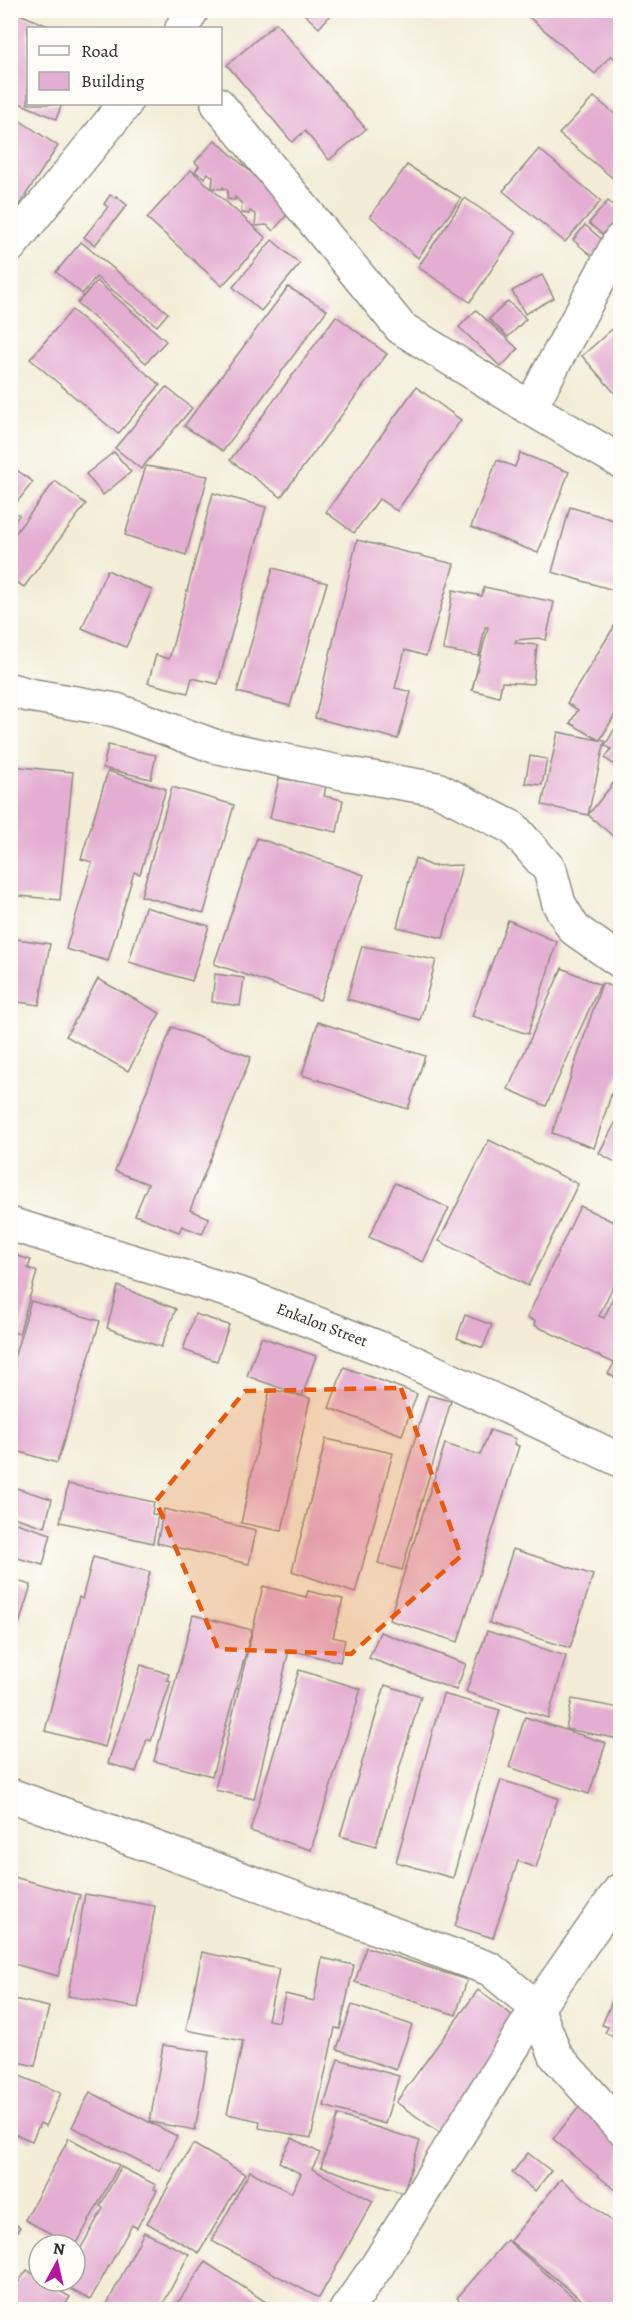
<svg xmlns="http://www.w3.org/2000/svg" width="631" height="2320" viewBox="0 0 631 2320" font-family="Alegreya,serif">
<style>
.building{fill:#e4add2}
.lines{fill:none;stroke-linecap:round;stroke-linejoin:round}
.minor-casing{stroke:#8f8c81;stroke-width:36}
.minor{stroke:#fff;stroke-width:33}
.marked{fill:#e8590c;fill-opacity:0.2;stroke:#e8590c;stroke-width:4.5;stroke-dasharray:12 8;stroke-linejoin:round}
.labels{text-anchor:middle;dominant-baseline:central;stroke-width:6;stroke-linejoin:round;paint-order:stroke}
.street-label{font-size:16px;fill:#2b2b2b;stroke:#fdfcf7}
</style>
<rect width="100%" height="100%" fill="#fdfcf7"/>
<filter id="ink" filterUnits="userSpaceOnUse"><feTurbulence type="fractalNoise" baseFrequency=".0167" numOctaves="2"/><feDisplacementMap in="SourceGraphic" scale="12" xChannelSelector="R" yChannelSelector="G"/><feConvolveMatrix kernelMatrix="1 2 1 2 8 2 1 2 1" color-interpolation-filters="sRGB"/></filter>
<filter id="wash" filterUnits="userSpaceOnUse"><feTurbulence type="fractalNoise" baseFrequency=".008" numOctaves="4" result="noise"/><feDisplacementMap in="SourceGraphic" scale="24" xChannelSelector="R" yChannelSelector="G"/><feGaussianBlur stdDeviation="1.35" result="paint"/><feColorMatrix in="noise" values="0 0 0 0 0 0 0 0 0 0 0 0 0 0 0 0 0 1.4 0 .05"/><feComposite in="paint" operator="in"/></filter>
<g filter="url(#wash)">
<rect width="100%" height="100%" fill="#f3edd7"/>
<g id="blocks">
<g class="building">
<path d="M10,10l43,18h-25v76h34l-6,15 -46,-20z"/>
<path d="M300,10h35l-16,18z"/>
<path d="M521,10h99v54l-9,-9 -16,19z"/>
<path d="M276,23l90,106 -37,31 -24,-29 -13,11 -65,-77z"/>
<path d="M594,97l26,21v66l-61,-50z"/>
<path d="M10,114l48,32 -43,65 -5,-3z"/>
<path d="M215,140l77,69 -19,22 -6,-6 -12,1 1,-11 -6,-4 -1,3 -8,-1 1,-9 -7,-7v3l-8,-1 1,-8 -5,-4v2l-11,-1 1,-11 -5,-4 -3,5 -10,-6 4,-6 -4,-4z"/>
<path d="M539,149l62,52 -36,41 -62,-51z"/>
<path d="M407,165l54,33 -43,60 -48,-42z"/>
<path d="M191,170l75,68 -44,48 -75,-68z"/>
<path d="M110,195l5,3 1,-2 11,9 -32,40 -11,-8 24,-30 -4,-3z"/>
<path d="M465,198l51,35 -46,69 -52,-35z"/>
<path d="M608,201l12,10v18l-10,12 -21,-18z"/>
<path d="M585,225l20,17 -12,15 -20,-17z"/>
<path d="M272,240l28,24 -39,47 -28,-24z"/>
<path d="M81,242l87,71 -11,13 -61,-49 -14,17 -26,-22z"/>
<path d="M542,275l12,23 -29,16 -13,-23z"/>
<path d="M97,281l69,60 -20,22 -69,-60z"/>
<path d="M288,287l39,23 -104,141 -39,-25z"/>
<path d="M508,301l18,18 -18,18 -19,-18z"/>
<path d="M72,310l88,75 -42,49 -88,-75z"/>
<path d="M476,310l42,39 -17,18 -42,-40z"/>
<path d="M336,316l51,38 -106,143 -51,-37z"/>
<path d="M620,322v77l-38,-43z"/>
<path d="M166,387l26,21 -51,61 -26,-21z"/>
<path d="M416,387l45,33 -64,91 -18,-12 -25,34 -28,-21z"/>
<path d="M114,452l17,20 -28,23 -17,-21z"/>
<path d="M520,453l49,19 -31,81 -67,-26 26,-67 18,7z"/>
<path d="M10,465l23,17 -20,25 -3,-2z"/>
<path d="M146,466l62,10 -22,79 -61,-20z"/>
<path d="M55,481l31,23 -62,83 -14,-9v-38z"/>
<path d="M213,493l53,14 -48,177 -26,-6 -4,15 -40,-10 8,-28 13,4z"/>
<path d="M570,507l50,15v70l-68,-20z"/>
<path d="M10,509l9,6 -9,14z"/>
<path d="M357,540l97,24 -28,92 -21,-6 -10,38 16,4 -13,47 -83,-21z"/>
<path d="M273,568l54,15 -37,123 -53,-14z"/>
<path d="M107,570l45,20 -26,57 -44,-19z"/>
<path d="M484,587l70,15 -8,38 -8,-2 -22,2 -1,3 22,2 -4,39 -31,-2 -3,15 -27,-7 16,-63h-3l-6,29 -36,-6 10,-60 29,6z"/>
<path d="M620,617v89l-20,34 5,1 -17,74 32,-40v67l-32,-27 -46,-10 16,-73 41,8 -29,-17 8,-13 -11,-7z"/>
<path d="M620,720v42l-3,5 -12,-9 6,-9 -6,-4z"/>
<path d="M108,745l48,10 -5,24 -48,-11z"/>
<path d="M530,756l17,3 -5,26 -17,-2z"/>
<path d="M10,766l63,6 -13,128 -50,-5z"/>
<path d="M108,771l58,18 -26,85 -6,-2 -26,89 -42,-12 26,-87 -11,-3z"/>
<path d="M279,778l47,8 -2,10 19,4 -6,32 -67,-14z"/>
<path d="M172,787l62,18 -30,108 -63,-17z"/>
<path d="M257,838l107,37 -44,125 -106,-36z"/>
<path d="M415,858l16,8 31,-1 -19,73 -46,-11z"/>
<path d="M145,907l64,19 -17,55 -63,-19z"/>
<path d="M508,920l49,22 -29,92 -56,-18z"/>
<path d="M10,938l40,6 -11,61 -29,-4z"/>
<path d="M362,946l74,14 -16,60 -73,-21z"/>
<path d="M562,968l38,17 -54,121 -38,-17z"/>
<path d="M215,974l29,4 -4,28 -28,-4z"/>
<path d="M98,979l62,34 -32,58 -62,-35z"/>
<path d="M602,983l18,7v77l-26,81 -42,-15z"/>
<path d="M318,1022l107,34 -17,53 -106,-34z"/>
<path d="M172,1027l79,30 -61,153 19,8 -7,16 -20,-8 -3,6 -44,-17 13,-31 -33,-13z"/>
<path d="M620,1114v51l-21,-12z"/>
<path d="M489,1140l89,44 -50,102 -89,-45z"/>
<path d="M395,1183l54,25 -26,54 -54,-25z"/>
<path d="M580,1206l40,19v46l-21,45 5,2 16,-35v97l-12,-6 6,-11 -80,-38 1,-4 -8,-3z"/>
<path d="M17,1256l14,4 -3,8 9,4 -18,62 -5,-2 -3,11 -1,-65z"/>
<path d="M118,1286l58,23 -15,38 -54,-19z"/>
<path d="M31,1301l69,20 -43,142 -47,-14v-78z"/>
<path d="M195,1314l34,11 -12,36 -34,-11z"/>
<path d="M465,1315l27,10 -9,23 -26,-10z"/>
<path d="M261,1337l55,19 -14,40 -55,-20z"/>
<path d="M344,1367l73,27 -15,41 -73,-27z"/>
<path d="M270,1389l40,9 -28,133 -41,-8z"/>
<path d="M428,1395l23,6 -49,169 -24,-7z"/>
<path d="M490,1430l26,9 -2,5 5,2 -61,196 -69,-22 56,-176 35,11z"/>
<path d="M326,1439l67,14 -38,140 -63,-22z"/>
<path d="M68,1484l86,18 -2,12 6,1 -5,28 -93,-21z"/>
<path d="M13,1487l39,12 -7,28 -35,-11v-20z"/>
<path d="M164,1509l92,21 -7,34 -92,-21z"/>
<path d="M10,1521l41,13 -8,31 -33,-9z"/>
<path d="M513,1549l80,26 -23,73 -81,-25z"/>
<path d="M93,1557l57,15 -45,175 -60,-16 34,-134 3,2z"/>
<path d="M10,1579l21,6 -20,65h-1z"/>
<path d="M263,1586l43,11 2,-6 35,8 -10,38 12,3 -5,22 -51,-12 -35,149 -39,-9z"/>
<path d="M193,1615l59,15 -40,146 -58,-15z"/>
<path d="M487,1631l79,25 -18,62 -82,-26z"/>
<path d="M380,1632l86,32 -10,26 -87,-32z"/>
<path d="M141,1665l28,9 -2,6 4,1 -20,60 -4,-2 -11,33 -28,-9z"/>
<path d="M299,1670l62,19 -50,161 -61,-19z"/>
<path d="M385,1685l36,11 -45,150 -36,-10z"/>
<path d="M443,1694l57,16 -47,168 -57,-16z"/>
<path d="M572,1699l48,9v31l-54,-10z"/>
<path d="M525,1717l81,26 -17,51 -80,-27z"/>
<path d="M501,1780l57,18 -22,70 -18,-7 -25,77 -38,-12z"/>
<path d="M10,1876l70,19 -22,81 -48,-13z"/>
<path d="M85,1894l70,12 -17,102 -70,-12z"/>
<path d="M366,1947l101,33 -11,35 -101,-33z"/>
<path d="M202,1952l77,17 -11,51 11,2 6,-28 29,7 8,-43 32,7 -14,64 -5,-1 -24,110 -52,-10 1,-7 -33,-7 16,-73 -57,-11z"/>
<path d="M620,1982v58l-15,-7 3,-6 -6,-2z"/>
<path d="M478,1990l46,34 -81,111 -47,-33z"/>
<path d="M10,1998l39,9 -14,59 -25,-6z"/>
<path d="M352,2005l60,20 -16,45 -59,-21z"/>
<path d="M163,2045l46,7 -14,78 -45,-8z"/>
<path d="M338,2059l61,17 -14,48 -61,-18z"/>
<path d="M10,2072l51,21 -15,33 -6,-3 -8,18 -17,-7 -5,10z"/>
<path d="M90,2092l87,44 -18,35 -87,-44z"/>
<path d="M579,2107l41,33v54l-67,-55z"/>
<path d="M338,2115l82,26 -17,52 -82,-26z"/>
<path d="M69,2138l50,27 -43,80h-4l-47,-25z"/>
<path d="M292,2138l28,15 -8,16 61,32 -54,97 -107,-57 38,-70 41,22 10,-19 -22,-12z"/>
<path d="M193,2144l52,30 -46,79 -52,-30z"/>
<path d="M528,2153l23,18 -16,20 -23,-18z"/>
<path d="M121,2167l35,18 -2,4 3,1 -20,38 -5,-3 -42,75 -29,-16 2,-3h12v-22l28,-51 -3,-2z"/>
<path d="M561,2179l59,49v79l-1,3h-25l-84,-69z"/>
<path d="M10,2221l10,6 -10,15z"/>
<path d="M144,2232l45,22 -29,56h-56z"/>
<path d="M507,2240l81,70h-117l-14,-12z"/>
<path d="M205,2262l73,48h-105z"/>
<path d="M27,2270l12,8v3h5l26,16 -8,13h-52v-16z"/>
</g>
</g>
</g>
<g filter="url(#ink)">
<use href="#blocks" fill-opacity="0" stroke="#8f8c81" stroke-width="1.5"/>
<g class="lines">
<g class="minor-casing">
<g id="minor">
<path d="M182,28l10,-18"/>
<path d="M218,104l183,224 129,80 90,53"/>
<path d="M10,246l115,-142"/>
<path d="M530,408l90,-168"/>
<path d="M10,690l19,5 87,15 98,36 129,27 94,16 76,39 37,42 9,34 15,25 46,32"/>
<path d="M10,1224l236,72 154,60 220,104"/>
<path d="M10,1795l480,174 47,39 19,48 64,71"/>
<path d="M346,2310l31,-44 160,-258 83,-118"/>
</g>
</g>
<use href="#minor" class="minor"/>
</g>
</g>
<path class="marked" d="M401,1388l60,168 -110,98 -133,-5 -62,-148 89,-110z"/>
<g class="labels">
<g class="street-label">
<text transform="translate(322 1325) rotate(21)">Enkalon Street</text>
</g>
</g>
<rect width="631" height="2320" fill="none" stroke="#fdfcf7" stroke-width="36"/>
<rect x="27" y="27" width="195" height="78" fill="#fdfcf7" stroke="#a9a8a5" stroke-width="1.5"/>
<rect x="39" y="46" width="30" height="9" fill="#ffffff" stroke="#a9a8a5" stroke-width="1.5"/>
<text x="81" y="57" font-size="18" fill="#2b2b2b">Road</text>
<rect x="39" y="72" width="30" height="18" fill="#e4add2" stroke="#a9a8a5" stroke-width="1.5"/>
<text x="81" y="87" font-size="18" fill="#2b2b2b">Building</text>
<g transform="translate(57 2263) rotate(8)"><circle r="28" fill="#fdfcf7" stroke="#a9a8a5" stroke-width="1.5"/>
<path d="M0-4.5L10 22L0 15L-10 22Z" fill="#b5179e"/>
<text y="-9" font-size="16" font-weight="bold" text-anchor="middle" fill="#2b2b2b">N</text>
</g>
</svg>
